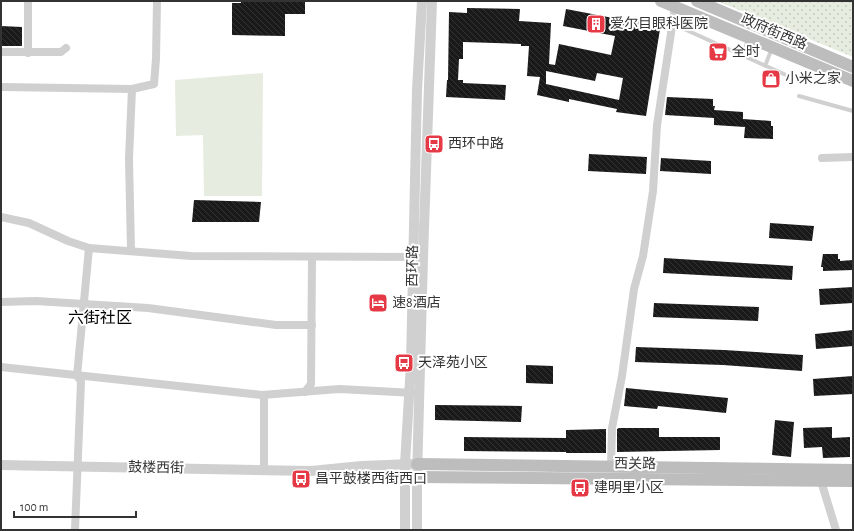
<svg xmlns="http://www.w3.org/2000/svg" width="854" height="531" viewBox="0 0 854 531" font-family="'Alegreya Sans','Noto Sans SC',sans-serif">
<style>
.grass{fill:#e6ecdf}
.park{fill:url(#park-dots)}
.building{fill:url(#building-back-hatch);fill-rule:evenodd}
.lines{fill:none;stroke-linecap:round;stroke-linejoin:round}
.service{stroke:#d0d0d0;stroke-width:4}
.minor{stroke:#d0d0d0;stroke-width:8}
.tertiary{stroke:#d0d0d0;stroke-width:10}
.secondary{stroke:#bdbdbd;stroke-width:12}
.labels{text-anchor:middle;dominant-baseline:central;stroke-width:4;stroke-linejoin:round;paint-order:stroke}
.poi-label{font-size:14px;fill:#333;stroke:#fff;text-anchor:start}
.street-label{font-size:14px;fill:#333;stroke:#fff}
.quarter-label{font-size:16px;fill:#000;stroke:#fff}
</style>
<defs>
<pattern id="park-dots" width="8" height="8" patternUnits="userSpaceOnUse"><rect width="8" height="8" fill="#e6ecdf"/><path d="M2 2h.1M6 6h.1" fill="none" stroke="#c6cbc0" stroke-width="1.8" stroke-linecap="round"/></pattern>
<pattern id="building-back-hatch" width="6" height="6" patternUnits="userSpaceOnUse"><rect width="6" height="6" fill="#1a1a1a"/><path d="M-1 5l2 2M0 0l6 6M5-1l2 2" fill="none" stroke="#333"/></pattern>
</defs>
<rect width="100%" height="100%" fill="#fff"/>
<path class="grass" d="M263,73l-1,123h-58l-1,-61 -27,1 -1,-56z"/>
<path class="park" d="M717,1h136v56z"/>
<g class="building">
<path d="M241,1h64v13h-20v22l-53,-1v-32h9z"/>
<path d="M467,8l53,1 -1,12 32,2 -2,41 6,1 4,-21 52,11 4,-19 -52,-10 3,-17 68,13 1,-4 26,5 -15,93 -30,-4 1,-3 -48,-10v3l-32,-7 3,-18 -13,-1 2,-30h-8v-2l-58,-2v17h-4l-1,21h5v3l43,2 -1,15 -59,-3 1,-17h1l1,-68 18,1zM546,71l49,10 2,-8 26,5 -4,22 -73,-16z"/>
<path d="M1,26l21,1v19h-21z"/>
<path d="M667,97l46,2v7h2l-1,4 29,2v7l28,2v5h2v13l-29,-1 1,-11 -31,-2v-7l-49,-3z"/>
<path d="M589,154l58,3 -1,17 -58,-3z"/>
<path d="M661,158l50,3v13l-51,-3z"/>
<path d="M194,200l67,2 -2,20h-67z"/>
<path d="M770,223l44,3 -2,15 -43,-3z"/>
<path d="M823,254h15v5h2v2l13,-1v10l-30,1v-4h-2z"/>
<path d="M664,258l129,8 -1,14 -129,-7z"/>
<path d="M853,287v16l-33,2 -1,-16z"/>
<path d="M654,303l105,4 -1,14 -105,-4z"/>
<path d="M853,330v16l-37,3 -1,-15z"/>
<path d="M636,347l88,3 79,5 -1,16 -79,-6 -88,-3z"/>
<path d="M526,365l27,1v18l-27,-1z"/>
<path d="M853,376v18l-39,2 -1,-17z"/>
<path d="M626,388l102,10 -2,15 -68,-7 -1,3 -33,-3z"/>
<path d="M435,405l87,1 -1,16 -86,-2z"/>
<path d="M775,420l19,2 -3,35 -19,-2z"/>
<path d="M832,427v11l18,-1v20l-27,1 -1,-11 -18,1 -1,-20z"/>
<path d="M619,428h40v9h61v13l-103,2v-23z"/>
<path d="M606,429v24h-40v-1l-102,-1v-14l102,1v-8z"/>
</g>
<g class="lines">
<g class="service">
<path d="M673,24l113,51"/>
<path d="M743,56l5,-17"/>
<path d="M765,66l7,-18"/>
<path d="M799,96l54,15"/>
</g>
<g class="minor">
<path d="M28,1v52"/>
<path d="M1,52h60l5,-4"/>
<path d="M1,87l131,2 22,-5 2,-25 1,-58"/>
<path d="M822,158l31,-1"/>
<path d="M1,217l28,6 39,18 21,7 102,8 227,1"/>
<path d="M131,251l-2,-93 3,-69"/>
<path d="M1,302l35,-1 112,7 128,17h36"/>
<path d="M1,367l261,28 77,-6 76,4"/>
<path d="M305,392l6,-8 1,-127"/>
<path d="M264,395v75"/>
<path d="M611,466l1,-38 10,-52 12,-87 9,-33 10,-65 4,-66 18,-118"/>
<path d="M821,481l15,49"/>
<path d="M75,530l6,-149 -4,-5 12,-128"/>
</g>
<g class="tertiary">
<path d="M1,465l310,6 51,-5 49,-2"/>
<path d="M321,473l38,6 21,-3 30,1"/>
<path d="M405,530v-66l6,-101 6,-273 5,-89"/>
<path d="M417,530v-53l6,-220 9,-256"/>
</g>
<g class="secondary">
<path d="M661,1l192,80"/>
<path d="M697,1l156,66"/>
<path d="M417,464l436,6"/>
<path d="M417,477l436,4"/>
</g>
</g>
<defs>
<g id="building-square" transform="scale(1)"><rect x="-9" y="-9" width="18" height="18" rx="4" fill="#e63946" stroke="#fff"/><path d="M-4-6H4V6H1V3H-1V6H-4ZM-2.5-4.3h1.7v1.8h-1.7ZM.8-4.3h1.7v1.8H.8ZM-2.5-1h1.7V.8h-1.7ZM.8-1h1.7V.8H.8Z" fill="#fff"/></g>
<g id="supermarket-square" transform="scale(1)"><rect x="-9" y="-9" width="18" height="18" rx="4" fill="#e63946" stroke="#fff"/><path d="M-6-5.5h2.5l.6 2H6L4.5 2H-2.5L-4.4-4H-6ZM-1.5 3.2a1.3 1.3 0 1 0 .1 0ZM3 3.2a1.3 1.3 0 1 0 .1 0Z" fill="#fff"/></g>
<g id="shop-square" transform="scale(1)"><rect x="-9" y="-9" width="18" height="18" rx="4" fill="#e63946" stroke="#fff"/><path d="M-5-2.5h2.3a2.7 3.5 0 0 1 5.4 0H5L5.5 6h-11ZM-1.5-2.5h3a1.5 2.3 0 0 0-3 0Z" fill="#fff"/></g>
<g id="bus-square" transform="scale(1)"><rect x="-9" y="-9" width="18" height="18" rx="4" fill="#e63946" stroke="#fff"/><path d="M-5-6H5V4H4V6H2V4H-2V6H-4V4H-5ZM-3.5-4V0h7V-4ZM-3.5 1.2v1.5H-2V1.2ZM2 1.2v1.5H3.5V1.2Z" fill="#fff"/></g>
<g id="hotel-square" transform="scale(1)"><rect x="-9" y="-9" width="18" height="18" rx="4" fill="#e63946" stroke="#fff"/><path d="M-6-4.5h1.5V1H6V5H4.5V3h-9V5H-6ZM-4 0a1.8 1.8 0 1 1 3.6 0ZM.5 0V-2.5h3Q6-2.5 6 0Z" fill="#fff"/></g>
</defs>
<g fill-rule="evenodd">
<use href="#building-square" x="596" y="24"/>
<use href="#supermarket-square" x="718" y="52"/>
<use href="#shop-square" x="771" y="79"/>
<use href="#bus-square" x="434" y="144"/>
<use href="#hotel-square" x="378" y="303"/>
<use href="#bus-square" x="404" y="363"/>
<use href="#bus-square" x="301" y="479"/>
<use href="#bus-square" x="580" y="488"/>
</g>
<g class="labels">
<g class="poi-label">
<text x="610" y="24">爱尔目眼科医院</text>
<text x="732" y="52">全时</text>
<text x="785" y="79">小米之家</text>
<text x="448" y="144">西环中路</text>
<text x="392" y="303">速8酒店</text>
<text x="418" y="363">天泽苑小区</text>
<text x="315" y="479">昌平鼓楼西街西口</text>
<text x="594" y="488">建明里小区</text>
</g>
<g class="street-label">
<text transform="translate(774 32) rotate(23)">政府街西路</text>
<text transform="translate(413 266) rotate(-89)">西环路</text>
<text transform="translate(635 464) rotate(1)">西关路</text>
<text transform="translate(156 468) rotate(1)">鼓楼西街</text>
</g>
<g class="quarter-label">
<text x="100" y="318">六街社区</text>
</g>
</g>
<rect width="854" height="531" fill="none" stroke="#333333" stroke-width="4"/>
<path d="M14 511v6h122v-6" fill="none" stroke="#333333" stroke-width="2"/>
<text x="20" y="511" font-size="12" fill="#333333" stroke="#ffffff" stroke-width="3" paint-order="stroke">100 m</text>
</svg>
